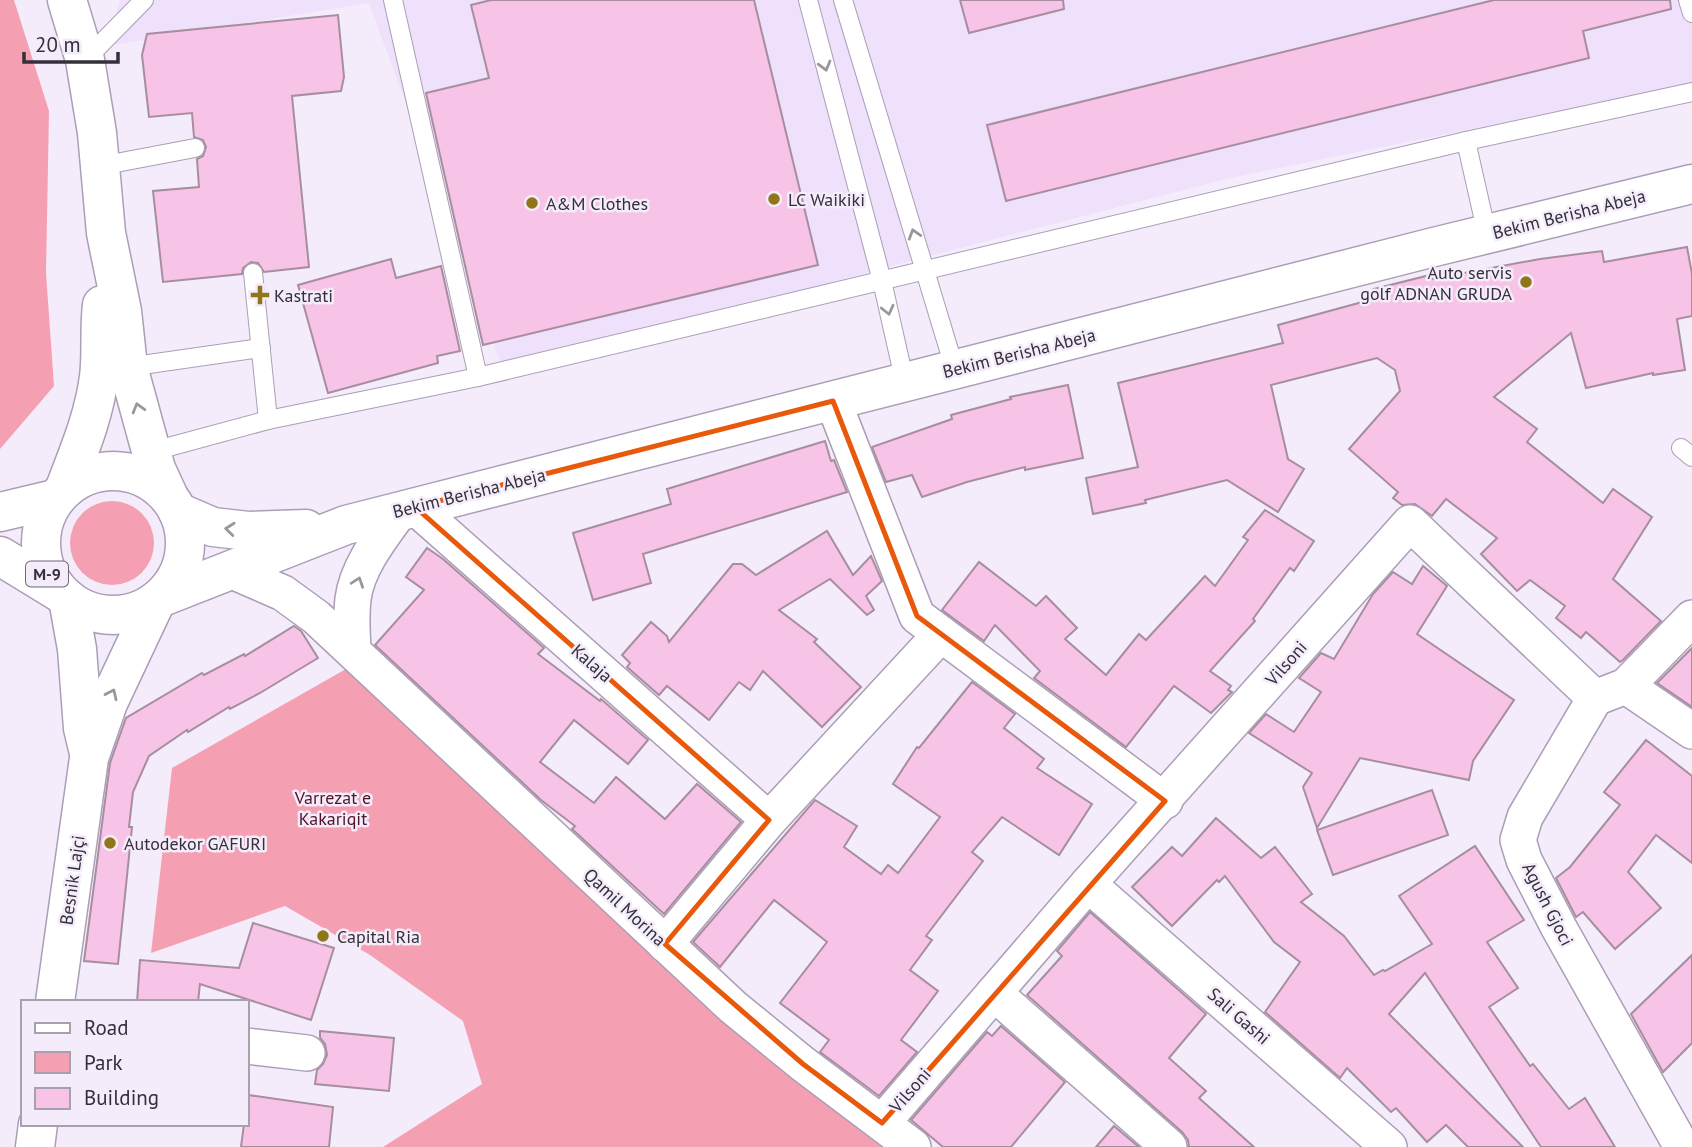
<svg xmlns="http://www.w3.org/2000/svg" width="1692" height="1147" viewBox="0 0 1692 1147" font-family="'PT Sans',sans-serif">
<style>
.built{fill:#efe0fb}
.green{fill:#f5a0b2}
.building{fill:#f7c3e6;stroke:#a78e9f;stroke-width:2}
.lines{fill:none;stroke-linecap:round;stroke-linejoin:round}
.lane-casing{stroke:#ab9eb6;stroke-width:20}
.street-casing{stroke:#ab9eb6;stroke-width:38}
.secondary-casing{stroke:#ab9eb6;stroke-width:41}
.primary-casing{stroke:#ab9eb6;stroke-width:41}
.lane{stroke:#fff;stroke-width:18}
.street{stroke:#fff;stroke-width:35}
.secondary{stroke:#fff;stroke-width:38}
.primary{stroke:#fff;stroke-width:38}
.oneway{stroke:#9a979c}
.marked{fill:none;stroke:#e8590c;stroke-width:5;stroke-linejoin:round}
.poi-dot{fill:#91751b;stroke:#f4ecfb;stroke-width:2.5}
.labels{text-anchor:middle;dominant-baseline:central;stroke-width:5;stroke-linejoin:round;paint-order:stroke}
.shield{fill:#f4ecfb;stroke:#6e6873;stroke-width:2}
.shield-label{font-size:16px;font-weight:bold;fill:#342f39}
.poi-label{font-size:18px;fill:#342f39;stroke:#f4ecfb;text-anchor:start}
.street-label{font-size:18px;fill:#342f39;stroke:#f4ecfb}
.park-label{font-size:18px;fill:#511326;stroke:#f4ecfb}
</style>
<rect width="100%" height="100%" fill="#f4ecfb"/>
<path class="built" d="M120,0h1572v84l-458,93 -324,84 -406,110 -135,-368 -262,43z"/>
<g class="green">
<path d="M0,0h14l35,111 -3,162 8,113 -54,63z"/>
<circle cx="112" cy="543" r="42"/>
<path d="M346,669l326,305 98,85 112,88h-499l99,-63 -19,-63 -93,-66 -85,-49 -134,47 21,-185z"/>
</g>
<g class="building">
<path d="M491,0h263l64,265 -335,80 -57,-252 63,-15 -18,-73z"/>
<path d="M960,0h103l1,9 -95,24z"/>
<path d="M1494,0h176l1,9 -88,22 6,27 -583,143 -19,-76z"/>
<path d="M338,15l6,62 -3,14 -49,5 17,171 -45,5 -6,-9 -7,-1 -8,6 -1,6 -79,8 -10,-91 46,-4 -2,-28 6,-3 3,-9 -3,-7 -9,-3 -2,-24 -43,4 -7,-62 5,-21z"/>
<path d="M1687,247l5,27v42l-15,3 8,51 -32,5v-2l-67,15 -15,-55 -77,64 43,32 -10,13 76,61 10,-14 39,28 -39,62 48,42 -38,39 -3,2 -34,-30 -5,6 -25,-20 9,-12 -35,-26 -13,11 -36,-37 16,-16 -51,-39 -14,17 -17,-12 -13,1 -9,-7 5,-6 -49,-43 51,-58 -5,-21 -18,-12 -106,27 17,74 16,10 -26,43 -51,-32 -82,20 1,3 -53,11 -7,-36 52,-11 -20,-84 165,-40 -5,-18 99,-27 -3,-9 56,-14 2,4 108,-20 62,-8 2,11z"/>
<path d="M391,259l5,19 45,-12 19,85 -23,5 1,7 -110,30 -30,-108z"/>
<path d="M1068,385l15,73 -58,12v-3l-58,15 -45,15 -10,-22 -26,7 -14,-35 80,-28 -1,-4 60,-16 -1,-2z"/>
<path d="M825,441l6,20 3,-1 13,32 -204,62 8,29 -58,17 -20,-67 98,-29 -4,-15z"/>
<path d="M1265,510l49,31 -20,30 -4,-3 -37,51 2,2 -45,50 21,15 -3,4 4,2 -21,21 -37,-27 -48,61 -92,-69 6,-7 -45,-46 -11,16 -42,-31 37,-48 57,44 10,-10 31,32 -12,11 41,36 33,-41 7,6 59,-64 10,10 33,-46 -5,-3z"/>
<path d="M827,531l26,44 18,-19 11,25 -16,15 8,14 -7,5 -37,-36 -51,31 38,29 -3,3 47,45 -39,40 -59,-56 -13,19 -11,-8 -30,38 -42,-34 -8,9 -32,-28 3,-4 -8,-8 29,-33 16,14 2,6 64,-78h9l14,11z"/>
<path d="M427,548l16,11 101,89 -6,6 62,47 1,-2 47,41 -20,24 -54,-44 -34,42 54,41 22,-26 49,42 32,-35 44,38 -77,92 -92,-85 3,-3 -34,-26 -166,-155 49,-55 -18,-13z"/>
<path d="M1423,566l24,20 -30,48 97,66 -41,61 -4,19 -109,-22 -43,70 -14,-41 9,-14 -63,-40 17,-19 28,18 27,-40 -22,-14 22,-25 13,6 39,-65 20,-22 19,12z"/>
<path d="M294,626l7,5 17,27 -58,35 -30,16 -1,-2 -41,25 -1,-2 -38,26 -16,36 -4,35h3l-14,137 -34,-3 26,-198 16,-45 76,-45 2,2 40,-21 1,2z"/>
<path d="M1692,648v59l-35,-24z"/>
<path d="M972,682l43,32 -11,14 40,31 -7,9 55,36 -33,51 -57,-38 -30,35 11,9 -57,75 6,4 -22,30 28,21 -37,49 16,12 -38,44 -59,-44 9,-12 -49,-37 47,-61 -53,-42 -54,67 -27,-25 122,-142 42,26 -13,21 37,27 7,-9 10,8 42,-56 -47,-33 24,-37 2,1z"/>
<path d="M1646,740l46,36v87l-36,-28 -28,37 33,36 -46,41 -32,-37 -7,5 -20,-39 14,-11 50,-62 -16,-13z"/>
<path d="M1432,790l16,45 -115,40 -16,-45z"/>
<path d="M1216,818l45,40 14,-11 37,47 -11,8 43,34 30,39 9,-5 2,1 47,-27 -33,-48 76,-50 49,74 -37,22 31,46 -29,19 41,59 3,-2 36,45 16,-11 30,49h-74l-116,-174 -36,41 134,133h-55l-22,-22 -19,17 -31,-34 -5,4 -44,-44 -7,10 -75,-66 35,-50 -26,-20 -49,-66 -6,6 -2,-2 -45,46 -40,-39 40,-40 10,9z"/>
<path d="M1090,912l116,102 -37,44 37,33 -7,7 55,49h-65l-1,-7 -6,-8 -155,-137 35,-39 -5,-5z"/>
<path d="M253,923l81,25 -23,72 -111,-36 -2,18h-61l3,-42 99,8z"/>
<path d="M1692,955v88l-29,29 -32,-58z"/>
<path d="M1001,1026l64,56 -54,65h-68l-32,-27 76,-88 5,4z"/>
<path d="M320,1031l74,7 -5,53 -74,-7 2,-14 6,-6 4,-9 -2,-11 -5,-6z"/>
<path d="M248,1095l85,12 -4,40h-88l3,-23h3z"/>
<path d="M1114,1126l25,21h-43z"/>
</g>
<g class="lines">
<g class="lane-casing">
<g id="lane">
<path d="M393,0l85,377"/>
<path d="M808,0l74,281 23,102"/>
<path d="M843,0l112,370"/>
<path d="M1688,0l4,13"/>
<path d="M85,60l59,-60"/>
<path d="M1466,141l21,93"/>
<path d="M100,166l95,-18"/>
<path d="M253,273l15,147"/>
<path d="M128,367l133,-19"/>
<path d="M1681,448l11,9"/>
<path d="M150,452l118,-32 210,-43 988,-236 226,-49"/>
</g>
</g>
<g class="street-casing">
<g id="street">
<path d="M833,401l84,215 24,18"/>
<path d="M415,507l354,313"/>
<path d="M230,570l53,23 33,24 417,390 70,57 110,83"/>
<path d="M353,649c-1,-16 -2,-33 0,-50 4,-32 28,-62 47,-88"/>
<path d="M1626,686l66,45"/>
<path d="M1088,884l301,263"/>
<path d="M665,944l104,-124 172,-186 224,167"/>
<path d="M994,993l175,154"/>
<path d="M247,1046l60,7"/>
<path d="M882,1123l206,-239 322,-361 185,175"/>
<path d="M1682,1147l-123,-219 -35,-68 -6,-20 7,-23 70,-119 31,-12 66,-68"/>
</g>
</g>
<g class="secondary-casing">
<g id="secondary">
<path d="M0,512l55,-13"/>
<path d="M178,512l35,15 35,4 58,-2"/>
<path d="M0,556l59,36"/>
<path d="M162,597l184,-72 1088,-278 258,-63"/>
</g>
</g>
<g class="primary-casing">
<g id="primary">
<path d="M67,0l18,60 12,73 9,100 16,78 6,56 28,102 12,26"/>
<circle cx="113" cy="543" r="72"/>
<path d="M65,488c14,-37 29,-72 34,-111 3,-24 0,-49 3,-72"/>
<path d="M68,599l9,50 6,79 5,21"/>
<path d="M55,1002l34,-244 19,-55 48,-102"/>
<path d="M35,1147l3,-23"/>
</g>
</g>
<use href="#lane" class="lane"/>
<use href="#street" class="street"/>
<use href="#secondary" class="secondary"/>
<use href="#primary" class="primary"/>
</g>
<defs><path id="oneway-chevron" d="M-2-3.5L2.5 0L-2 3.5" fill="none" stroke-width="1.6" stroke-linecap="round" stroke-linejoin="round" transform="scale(1.75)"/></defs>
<g class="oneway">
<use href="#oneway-chevron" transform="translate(825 66) rotate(75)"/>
<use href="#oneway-chevron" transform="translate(914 234) rotate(-107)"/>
<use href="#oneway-chevron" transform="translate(888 310) rotate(77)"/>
<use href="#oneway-chevron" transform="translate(138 408) rotate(-106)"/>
<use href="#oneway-chevron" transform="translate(230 529) rotate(-174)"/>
<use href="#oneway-chevron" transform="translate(358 582) rotate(-71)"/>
<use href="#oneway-chevron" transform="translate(112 694) rotate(-65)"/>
</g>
<path class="marked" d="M833,401l84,215 248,185 -283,322 -79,-59 -138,-120 104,-124 -354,-313z"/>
<g class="poi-dot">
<circle cx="774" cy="199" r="7"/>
<circle cx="532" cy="203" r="7"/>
<circle cx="1526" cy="282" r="7"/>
<path d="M256.5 284.5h7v7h7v7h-7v7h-7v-7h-7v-7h7z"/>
<circle cx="110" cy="843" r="7"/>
<circle cx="323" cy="936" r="7"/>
</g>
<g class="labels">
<rect class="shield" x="26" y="561.5" width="42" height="25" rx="5"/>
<g class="shield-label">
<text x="47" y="574">M-9</text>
</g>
<g class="poi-label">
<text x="788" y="199">LC Waikiki</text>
<text x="546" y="203">A&amp;M Clothes</text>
<text x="1512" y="272" text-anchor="end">Auto servis<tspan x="1512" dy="21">golf ADNAN GRUDA</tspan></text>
<text x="274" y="295">Kastrati</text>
<text x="124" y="843">Autodekor GAFURI</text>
<text x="337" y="936">Capital Ria</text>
</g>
<g class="street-label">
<text transform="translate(1569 214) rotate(-14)">Bekim Berisha Abeja</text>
<text transform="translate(1019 353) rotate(-14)">Bekim Berisha Abeja</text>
<text transform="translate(469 493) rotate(-14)">Bekim Berisha Abeja</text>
<text transform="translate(592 663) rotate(41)">Kalaja</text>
<text transform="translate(1286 663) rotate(-49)">Vilsoni</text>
<text transform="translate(72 880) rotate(-82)">Besnik Lajçi</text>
<text transform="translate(1548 904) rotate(63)">Agush Gjoci</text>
<text transform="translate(625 907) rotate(43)">Qamil Morina</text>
<text transform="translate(1239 1016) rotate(41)">Sali Gashi</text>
<text transform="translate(910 1090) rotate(-49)">Vilsoni</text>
</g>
<g class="park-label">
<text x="333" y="797">Varrezat e<tspan x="333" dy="21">Kakariqit</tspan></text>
</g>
</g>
<rect x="21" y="1000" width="228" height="126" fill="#f4ecfb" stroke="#a7a0ad" stroke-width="2"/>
<rect x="35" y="1023" width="35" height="10" fill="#ffffff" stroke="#a7a0ad" stroke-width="2"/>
<text x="84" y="1035" font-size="21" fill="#342f39">Road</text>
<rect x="35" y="1052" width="35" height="21" fill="#f5a0b2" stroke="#a7a0ad" stroke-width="2"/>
<text x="84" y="1070" font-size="21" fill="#342f39">Park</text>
<rect x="35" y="1088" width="35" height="21" fill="#f7c3e6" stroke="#a7a0ad" stroke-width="2"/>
<text x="84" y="1105" font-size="21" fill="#342f39">Building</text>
<path d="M24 52v10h94v-10" fill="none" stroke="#342f39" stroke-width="3.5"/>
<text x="35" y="52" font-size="21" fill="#342f39" stroke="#f4ecfb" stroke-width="5" paint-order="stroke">20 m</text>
</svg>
